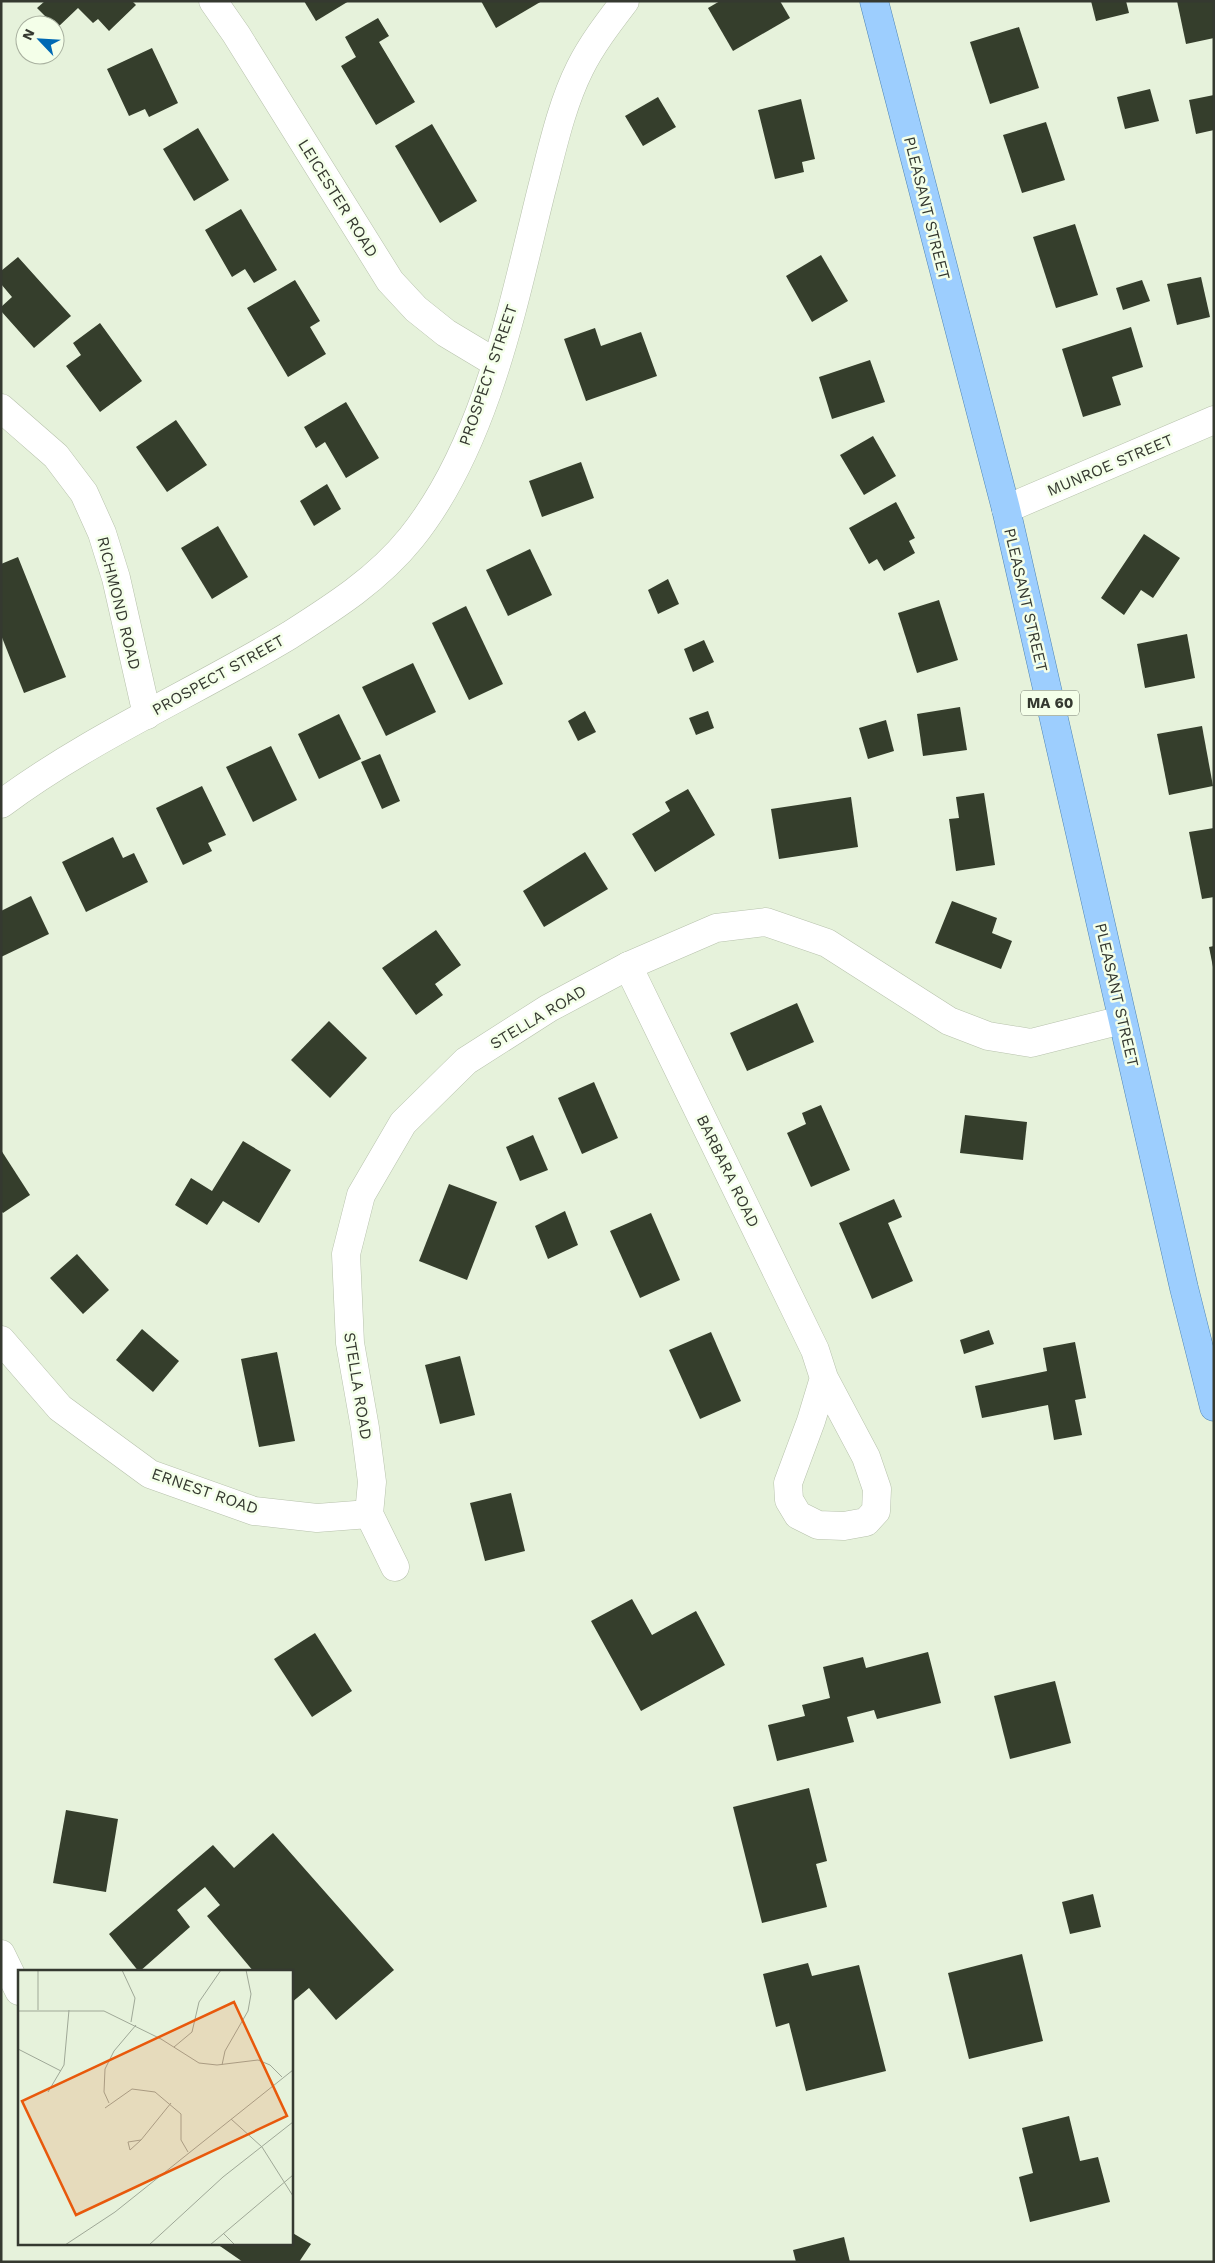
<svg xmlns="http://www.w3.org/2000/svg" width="1215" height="2263" viewBox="0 0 1215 2263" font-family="'Work Sans',sans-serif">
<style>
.building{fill:#353e2c}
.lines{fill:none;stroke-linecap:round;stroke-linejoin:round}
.minor-casing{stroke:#b7c2ac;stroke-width:29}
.major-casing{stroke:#4e85b5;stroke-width:29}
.minor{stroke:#fff;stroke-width:28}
.major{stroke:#9dcefe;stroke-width:28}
.labels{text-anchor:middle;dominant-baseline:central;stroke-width:5;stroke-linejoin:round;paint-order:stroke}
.shield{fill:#f4ffe9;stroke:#6e7468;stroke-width:1}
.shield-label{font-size:15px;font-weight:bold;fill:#353930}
.street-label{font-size:16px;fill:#353930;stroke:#f4ffe9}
.inset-road{fill:none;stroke:#9fa897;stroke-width:1}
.view{fill:#e8590c;fill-opacity:0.15;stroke:#e8590c;stroke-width:2.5}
.inset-edge{fill:none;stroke:#353930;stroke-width:2.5}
</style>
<rect width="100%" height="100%" fill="#e6f2db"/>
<g class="building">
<path d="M45,1h87l4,4 -27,26 -11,-12 -5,4 -15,-15 -21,20 -20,-20z"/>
<path d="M304,1h45l-33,20z"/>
<path d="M481,1h61l-46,27z"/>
<path d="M720,1h60l10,17 -57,33 -25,-43z"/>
<path d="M1091,1h35l3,12 -33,8z"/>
<path d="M1177,1h36l1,37 -28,6z"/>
<path d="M378,18l11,18 -10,6 36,60 -39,23 -35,-59 15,-9 -11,-20z"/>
<path d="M1019,27l20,61 -49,16 -20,-62z"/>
<path d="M152,48l26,55 -29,14 -4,-8 -16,7 -22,-47z"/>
<path d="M1150,89l9,32 -34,8 -8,-32z"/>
<path d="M1214,95v35l-18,4 -7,-34z"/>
<path d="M658,97l18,30 -33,19 -18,-30z"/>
<path d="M801,99l14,60 -13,3 2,10 -29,7 -17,-69z"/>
<path d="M1046,122l19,58 -43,13 -19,-58z"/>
<path d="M432,124l45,77 -37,22 -45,-77z"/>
<path d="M198,128l31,52 -35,21 -31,-52z"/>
<path d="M241,209l36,61 -23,13 -9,-14 -13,8 -27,-47z"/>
<path d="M1075,224l23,71 -42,13 -23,-71z"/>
<path d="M821,255l27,46 -36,21 -26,-46z"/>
<path d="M18,257l53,59 -37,32 -33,-37v-4l11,-10 -11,-13v-13z"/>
<path d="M1201,277l9,40 -33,8 -10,-41z"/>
<path d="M295,280l25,41 -10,6 16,27 -38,23 -41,-69z"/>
<path d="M1142,280l8,21 -27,9 -7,-22z"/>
<path d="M100,323l42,58 -42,31 -34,-46 15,-11 -8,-12z"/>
<path d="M1131,327l12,40 -31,10 9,28 -38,12 -21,-68z"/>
<path d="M595,328l6,18 40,-14 16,44 -71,25 -22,-62z"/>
<path d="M870,360l15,42 -53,17 -13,-42z"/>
<path d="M346,402l33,56 -33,20 -21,-36 -9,6 -12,-21z"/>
<path d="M176,420l31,45 -40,27 -31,-45z"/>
<path d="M873,436l23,40 -32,19 -24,-40z"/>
<path d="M581,462l13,36 -52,19 -13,-36z"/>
<path d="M327,484l14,25 -27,17 -14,-25z"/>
<path d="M896,502l19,36 -6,3 6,12 -31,18 -7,-12 -8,5 -20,-36z"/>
<path d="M218,526l30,51 -36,22 -31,-51z"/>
<path d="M1144,534l36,24 -27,40 -12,-8 -17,25 -23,-17z"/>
<path d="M530,549l22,46 -44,21 -22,-46z"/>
<path d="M18,557l48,120 -42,16 -23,-58v-71z"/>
<path d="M668,579l11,25 -21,10 -10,-24z"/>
<path d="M939,600l19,60 -41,13 -19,-60z"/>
<path d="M466,606l37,78 -34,16 -37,-77z"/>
<path d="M1187,634l8,44 -50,10 -8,-44z"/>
<path d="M704,640l10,22 -21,10 -9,-23z"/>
<path d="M413,663l23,49 -50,24 -24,-49z"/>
<path d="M960,707l7,43 -44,6 -6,-42z"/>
<path d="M585,711l11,21 -18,9 -10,-20z"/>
<path d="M708,711l6,17 -18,7 -7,-17z"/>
<path d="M339,714l22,45 -42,20 -21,-45z"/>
<path d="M886,720l8,31 -26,8 -9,-31z"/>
<path d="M1202,726l11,60 -44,9 -12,-61z"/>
<path d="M271,746l26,54 -44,22 -27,-55z"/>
<path d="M380,754l20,47 -18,8 -21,-47z"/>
<path d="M202,786l24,49 -18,8 4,8 -29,14 -27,-57z"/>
<path d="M688,789l27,46 -60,37 -23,-38 38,-23 -5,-9z"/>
<path d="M984,793l11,72 -39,6 -7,-52 10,-1 -3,-21z"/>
<path d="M851,797l7,50 -79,12 -8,-50z"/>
<path d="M1214,828v69l-12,2 -13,-67z"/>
<path d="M113,837l10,21 11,-5 14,29 -62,30 -24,-50z"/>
<path d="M585,852l23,37 -64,38 -21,-36z"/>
<path d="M31,896l18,38 -48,23v-46z"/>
<path d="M952,901l45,17 -5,15 20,8 -11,28 -66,-26z"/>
<path d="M436,930l25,35 -26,19 8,11 -27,20 -34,-47z"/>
<path d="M1214,946v21h-1l-4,-20z"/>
<path d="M797,1003l17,39 -67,29 -17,-38z"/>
<path d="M329,1021l38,37 -37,40 -39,-38z"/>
<path d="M594,1082l24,56 -36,16 -24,-56z"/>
<path d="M821,1105l29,65 -39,17 -24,-54 19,-9 -4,-11z"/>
<path d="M965,1115l62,7 -4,38 -63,-7z"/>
<path d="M533,1135l15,35 -28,11 -14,-34z"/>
<path d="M243,1141l48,29 -32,53 -36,-22 -16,24 -32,-20 16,-27 21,13z"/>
<path d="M1,1150l29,45 -27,18 -2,-2z"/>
<path d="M449,1184l48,18 -30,78 -48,-19z"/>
<path d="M894,1199l8,18 -14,6 25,58 -41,18 -33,-76z"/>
<path d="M565,1211l13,34 -30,14 -13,-33z"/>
<path d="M651,1213l29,67 -40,18 -30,-67z"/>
<path d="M77,1254l32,36 -26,24 -33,-36z"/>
<path d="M142,1329l37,32 -26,31 -37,-32z"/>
<path d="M989,1330l5,14 -30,10 -4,-14z"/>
<path d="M711,1332l30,69 -41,18 -31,-69z"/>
<path d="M1075,1342l11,56 -11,2 7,35 -28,5 -6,-35 -66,13 -7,-32 72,-15 -4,-23z"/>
<path d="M277,1352l18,89 -36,6 -18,-88z"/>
<path d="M460,1356l15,59 -35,9 -15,-59z"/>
<path d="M511,1493l14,58 -40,10 -15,-58z"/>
<path d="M632,1599l20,36 44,-24 29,54 -84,46 -50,-90z"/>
<path d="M315,1633l37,58 -40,26 -38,-58z"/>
<path d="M928,1652l13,51 -64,16 -3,-9 -27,7 7,25 -77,19 -9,-36 37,-9 -3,-11 28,-7 -7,-31 40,-10 3,11z"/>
<path d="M1055,1681l16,62 -61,16 -16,-63z"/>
<path d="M809,1788l18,73 -11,3 11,43 -65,16 -29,-116z"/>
<path d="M66,1810l52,9 -12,73 -53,-9z"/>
<path d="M273,1833l121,137 -58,50 -27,-32 -18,15v-31h-37l-47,-56 13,-11 -15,-18 -28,23 13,17 -51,45 -30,-38 104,-89 21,23z"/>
<path d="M1093,1894l8,33 -31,7 -8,-32z"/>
<path d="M1022,1954l21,87 -74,18 -21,-86z"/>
<path d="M808,1963l4,13 47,-11 27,106 -80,20 -17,-68 -13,4 -13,-53z"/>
<path d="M1069,2116l11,45 18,-4 12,45 -80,20 -11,-45 14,-4 -11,-45z"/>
<path d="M291,2232l20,12 -12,18h-56l-26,-18h74z"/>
<path d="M844,2237l6,25h-54l-3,-12z"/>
</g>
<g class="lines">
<g class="minor-casing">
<g id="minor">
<path d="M213,1l23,33 154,247 26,28 30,24 50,30"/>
<path d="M1,408l55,48 28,37 18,40 14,45 31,137"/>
<path d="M1006,509l208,-89"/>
<path d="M1,804c90,-67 193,-111 289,-169 44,-28 88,-56 121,-97 75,-93 102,-233 130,-346 11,-42 20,-86 39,-124 12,-24 29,-46 45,-67"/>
<path d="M628,966l187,384 9,28 -13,43 -23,62 1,17 9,15 20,10 26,1 22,-4 10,-11 1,-22 -11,-32 -42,-79"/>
<path d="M1,1340l59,68 90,66 104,37 63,7 52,-4"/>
<path d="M395,1567l-26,-53 3,-32 -7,-54 -15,-85 -4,-89 15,-59 42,-72 63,-62 83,-53 79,-42 88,-38 50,-6 61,21 122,78 39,15 43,7 91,-23"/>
<path d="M1,1954l18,37"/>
</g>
</g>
<g class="major-casing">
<path id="major" d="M874,1l132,508 178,779 30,119"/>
</g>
<use href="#minor" class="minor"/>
<use href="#major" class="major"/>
</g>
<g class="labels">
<rect class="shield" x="1021" y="690.5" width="58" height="25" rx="4"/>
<g class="shield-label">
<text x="1050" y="703">MA 60</text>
</g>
<g class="street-label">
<text transform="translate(338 198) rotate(58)">LEICESTER ROAD</text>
<text transform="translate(927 208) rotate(76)">PLEASANT STREET</text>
<text transform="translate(488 375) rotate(-71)">PROSPECT STREET</text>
<text transform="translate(1110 465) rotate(-23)">MUNROE STREET</text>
<text transform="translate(1026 600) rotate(77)">PLEASANT STREET</text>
<text transform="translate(119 603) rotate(76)">RICHMOND ROAD</text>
<text transform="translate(218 675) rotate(-29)">PROSPECT STREET</text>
<text transform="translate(1117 995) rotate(77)">PLEASANT STREET</text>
<text transform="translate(538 1017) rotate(-31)">STELLA ROAD</text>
<text transform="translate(728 1171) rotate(64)">BARBARA ROAD</text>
<text transform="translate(358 1386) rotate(81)">STELLA ROAD</text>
<text transform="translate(205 1491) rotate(19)">ERNEST ROAD</text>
</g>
</g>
<g transform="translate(18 1970)">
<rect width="275" height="275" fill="#e6f2db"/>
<path class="inset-road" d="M104,0l13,28 -4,24M20,40v-40M0,41h86l57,28 38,24 18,2 41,-5 12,5 12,12M156,77l18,-15 7,-30 22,-32M0,79l43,22M204,95l3,-14 23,-40 3,-17 -5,-24M30,122l16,-27 5,-55M91,133l-5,-11 1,-23 9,-18 22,-26M87,138l27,-19 23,3 26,22v26l7,12M213,149l31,28 31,49M123,170l-11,10 -2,-8 13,-2 30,-37M205,263l12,12M47,275l50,-33 178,-142M131,275l74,-68 70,-55M192,275l83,-70"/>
<path class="view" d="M216,32l53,114 -211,99 -54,-114z"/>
<rect width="275" height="275" class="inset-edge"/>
</g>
<rect width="1215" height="2263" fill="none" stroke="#353930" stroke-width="5"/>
<g transform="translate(40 40) rotate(295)"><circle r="24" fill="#f4ffe9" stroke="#a8b09f"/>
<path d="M0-4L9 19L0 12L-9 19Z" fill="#0069b4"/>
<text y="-8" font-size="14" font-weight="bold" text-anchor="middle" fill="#353930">N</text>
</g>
</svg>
